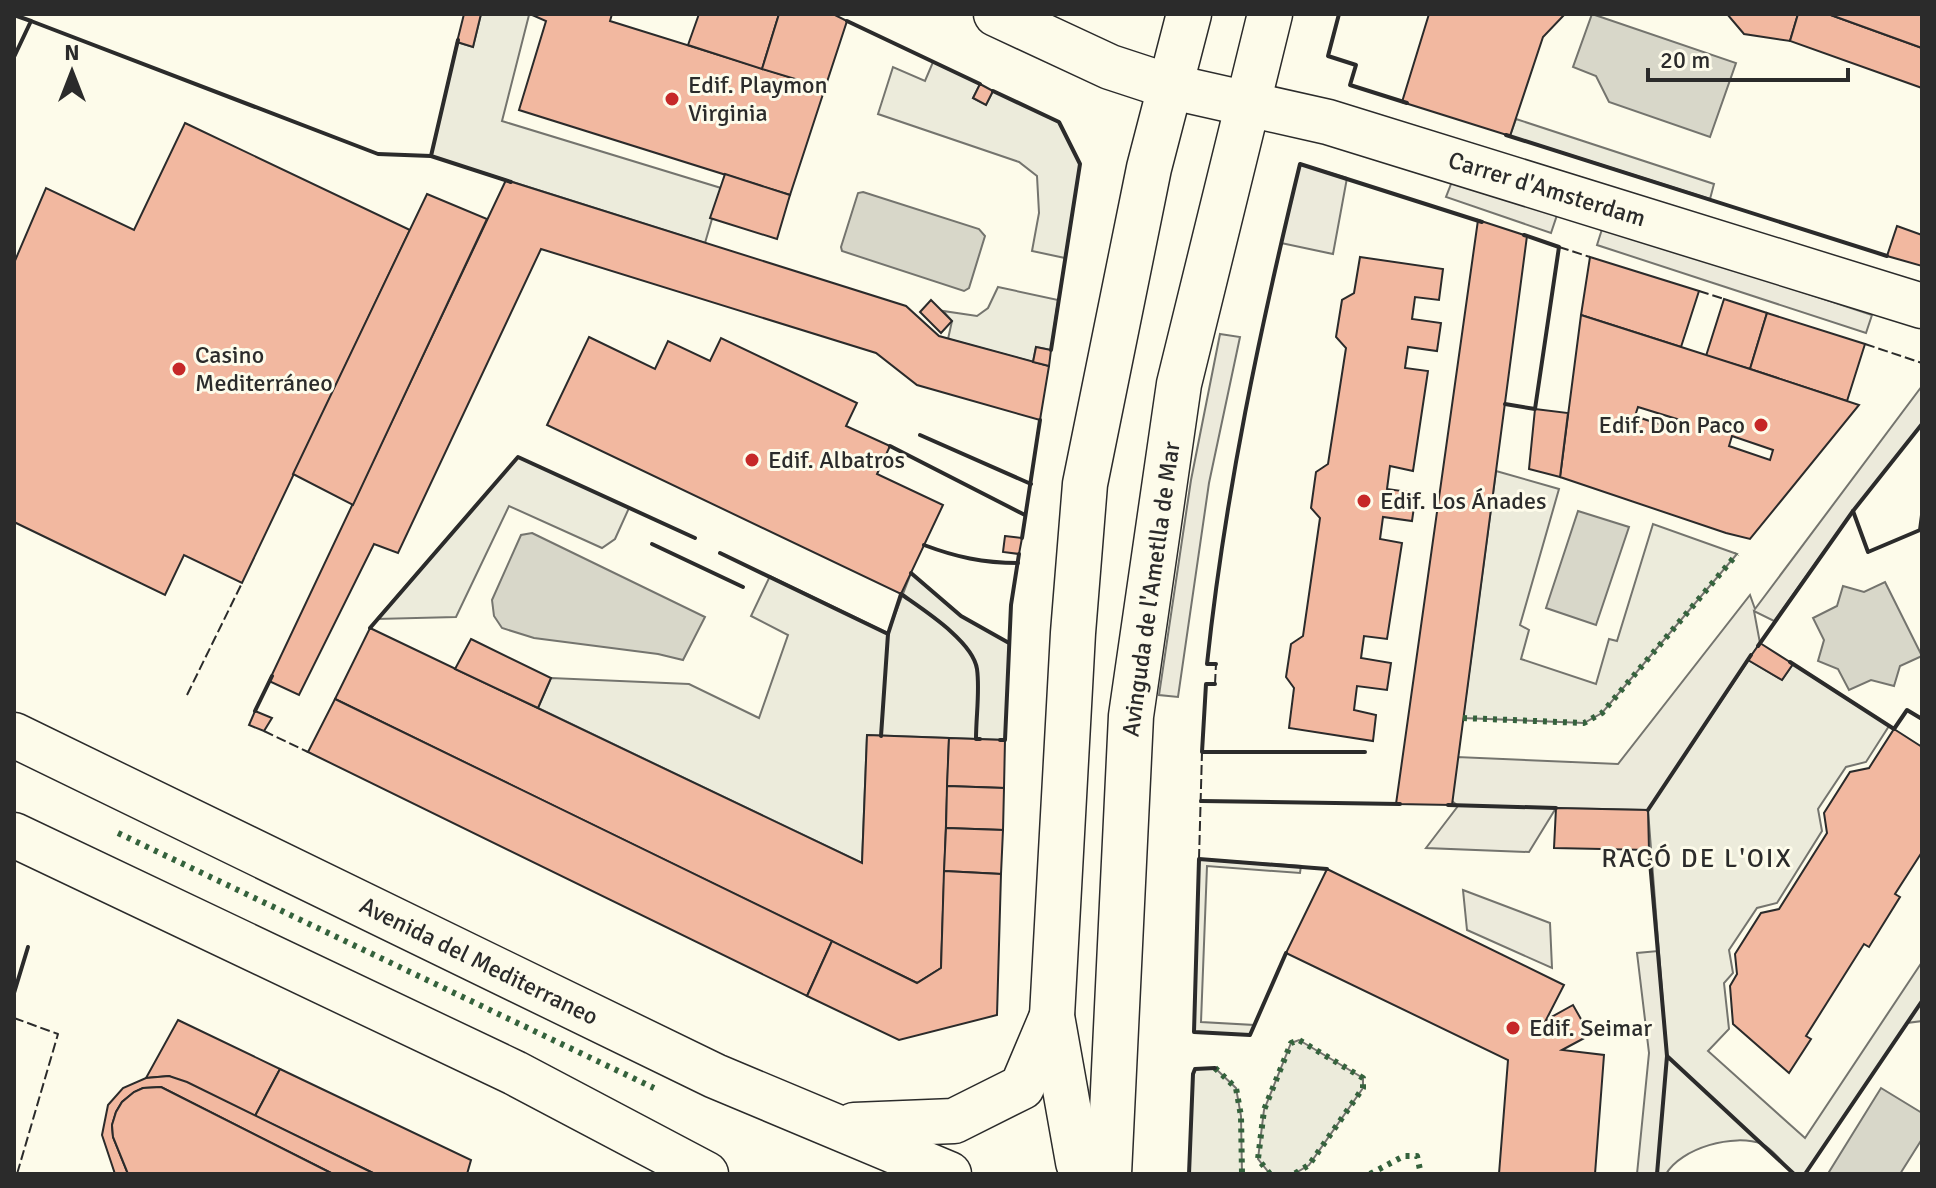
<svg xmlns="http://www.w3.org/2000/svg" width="1936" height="1188" viewBox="0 0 1936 1188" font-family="Signika,sans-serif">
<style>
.green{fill:#ecebdb;stroke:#74746e;stroke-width:2}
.parking{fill:#eceadb;stroke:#74746e;stroke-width:2}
.water{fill:#d8d7c9;stroke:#74746e;stroke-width:2}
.building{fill:#f2b8a0;stroke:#2b2b2b;stroke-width:2;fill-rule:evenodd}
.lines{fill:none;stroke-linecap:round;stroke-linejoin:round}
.minor-casing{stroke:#2b2b2b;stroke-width:47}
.minor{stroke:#fdfbea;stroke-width:44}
.hedge{stroke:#34623c;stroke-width:6;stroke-dasharray:4 6;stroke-linecap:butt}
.fence{stroke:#2b2b2b;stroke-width:2;stroke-dasharray:10 4;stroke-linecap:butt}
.wall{stroke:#2b2b2b;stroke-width:4}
.poi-dot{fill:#c62828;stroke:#fdfbea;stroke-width:3}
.labels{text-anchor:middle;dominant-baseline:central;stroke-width:6;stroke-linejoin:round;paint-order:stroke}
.poi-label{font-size:24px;fill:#2b2b2b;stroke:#fdfbea;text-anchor:start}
.street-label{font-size:24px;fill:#2b2b2b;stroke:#fdfbea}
.neighbourhood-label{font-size:26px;letter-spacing:2px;fill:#2b2b2b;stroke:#fdfbea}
</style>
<rect width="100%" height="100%" fill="#fdfbea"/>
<g class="green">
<path d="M481,14l48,1 -27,106 219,67 -16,55 -274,-87 26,-114 16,5z"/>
<path d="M933,62l47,22 -7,14 13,7 7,-14 66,31 21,42 -15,94 -33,-7 7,-38 -2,-37 -18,-14 -141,-48 15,-47 32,14z"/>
<path d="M1516,119l198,65 -4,15 -200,-63z"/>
<path d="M998,287l60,13 -7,50 -15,-3 -3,15 -85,-23 4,-18 -9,-10 34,5 11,-8z"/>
<path d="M518,457l111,51 -14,31 -13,9 -93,-42 -53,111 -79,2z"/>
<path d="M1496,471l63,18 -39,136 9,5 -8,29 75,25 13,-45 8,2 36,-117 84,30 -135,159 -18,10 -121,-5z"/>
<path d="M911,573l50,43 48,27 -4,97 -138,-5 -5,128 -324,-155 13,-30 138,6 70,34 29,-83 -37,-19 19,-40 118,57z"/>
<path d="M1748,660l34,20 11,-16 96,62 -23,36 -20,5 -28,42 4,22 -45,72 -20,5 -28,42 4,23 -9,10 5,46 -21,22 97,87 117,-176v59l-15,2 -102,151h-11c-9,-8 -21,-25 -32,-30 -28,-11 -81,4 -96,30h-9l10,-118 -19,-246z"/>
<path d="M1199,859l102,7 -1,7 -93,-7 -6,156 53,3 -4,10 -56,-3z"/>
<path d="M1299,1040l64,38v10l-54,77 -15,9h-24l-12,-15 6,-49 27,-67z"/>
<path d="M1215,1068l21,20 5,28 1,58h-53l4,-100 2,-5z"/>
</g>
<g class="parking">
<path d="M1300,164l47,14 -14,76 -52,-11z"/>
<path d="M1453,179l104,36 -6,18 -105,-36z"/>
<path d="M1603,226l269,89 -6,18 -269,-88z"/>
<path d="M1220,334l20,3 -31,146 -31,214 -19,-2 32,-215z"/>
<path d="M1922,386v38l-69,87 -79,110 -20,-10 6,32 -112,167 -92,-2 -27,44 -103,-4 32,-42 -6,-5 5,-44 161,7 132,-169 5,14z"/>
<path d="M1463,890l87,33 2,45 -85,-38z"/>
<path d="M1658,951l9,105 -10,118h-20l12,-121 -12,-100z"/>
</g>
<g class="water">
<path d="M1592,14l144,49 -26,74 -101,-35 -13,-26 -23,-9z"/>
<path d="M863,192l116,37 6,7 -16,52 -5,3 -122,-40 -1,-4 17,-54z"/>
<path d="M1578,511l51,16 -33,98 -50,-17z"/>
<path d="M532,533l173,84 -22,43 -25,-6 -124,-16 -32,-10 -8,-12 -2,-16 29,-65z"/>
<path d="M1885,582l37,74 -22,10 -6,20 -23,-6 -22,10 -11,-21 -20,-8 6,-21 -11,-22 24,-12 6,-20 21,6z"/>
<path d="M1881,1088l41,25v26l-22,35h-68l-3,-2z"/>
</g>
<g class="building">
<path d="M464,14h17l-8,33 -16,-5z"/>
<path d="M530,14h82l-2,7 215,67 -35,107 -271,-85 27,-89z"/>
<path d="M699,14h80l-17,55 -74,-24z"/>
<path d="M779,14h54l14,7 -22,67 -63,-19z"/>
<path d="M1429,14h136l-22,23 -33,99 -108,-34z"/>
<path d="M1727,14h71l-8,27 -46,-7z"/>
<path d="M1798,14h30l94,34v40l-132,-47z"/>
<path d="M1828,14h94v34z"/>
<path d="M980,84l13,7 -7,14 -13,-7z"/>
<path d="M185,123l225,107 -168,353 -58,-28 -19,40 -151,-73v-259l32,-75 88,42z"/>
<path d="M725,174l65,21 -13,44 -67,-21z"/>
<path d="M506,180l400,126 33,30 110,30 -9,54 -123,-35 -41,-32 -335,-104 -143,304 -24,-9 -75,151 -30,-14z"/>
<path d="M427,194l60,25 -134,286 -60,-31z"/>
<path d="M1478,220l49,16 -75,569 -56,-1z"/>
<path d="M1897,226l25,9v31l-35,-10z"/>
<path d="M1360,257l83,12 -4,31 -24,-3 -3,22 29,4 -4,28 -29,-4 -3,21 23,3 -15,100 -23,-5 -3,23 29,4 -4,28 -29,-4 -3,22 22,4 -15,96 -23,-3 -3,22 30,5 -4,27 -30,-4 -3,24 22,5 -3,26 -84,-13 5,-40 -8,-11 5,-33 12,-8 17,-118 -9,-10 5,-36 12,-8 18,-116 -10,-11 6,-37 12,-7z"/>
<path d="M1590,257l109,34 -18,56 -100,-32z"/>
<path d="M1724,299l43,14 -17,56 -44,-13z"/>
<path d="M931,300l21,21 -11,12 -21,-21z"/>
<path d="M1767,313l98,31 -18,57 -97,-32z"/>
<path d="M1581,315l169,54 109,36 -109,134 -24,-6 -166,-56zM1638,407l42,13 -4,10 -41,-14zM1732,436l41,14 -3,10 -41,-14z"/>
<path d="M589,337l66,32 13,-28 42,20 11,-23 136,65 -11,23 44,20 -13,28 66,31 -42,89 -354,-169z"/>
<path d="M1036,347l15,3 -2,16 -16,-4z"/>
<path d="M1535,409l33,4 -8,64 -31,-8z"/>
<path d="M1005,536l17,2 -3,16 -16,-2z"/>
<path d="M370,628l492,235 5,-128 82,3 -8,230 -24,15 -582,-284z"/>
<path d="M471,639l80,39 -13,30 -83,-39z"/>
<path d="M1760,643l33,21 -11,16 -34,-20z"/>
<path d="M335,699l497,242 -25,55 -499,-244z"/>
<path d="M255,711l17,7 -8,13 -15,-6z"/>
<path d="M1894,729l28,18v105l-27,42 5,3 -31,50 -5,-3 -58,92 5,3 -22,34 -56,-49 -3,-38 7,-12 -2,-20 26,-41 18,-4 48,-76 -3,-20 26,-41 19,-4z"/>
<path d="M949,738l56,2 -1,48 -57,-2z"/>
<path d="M947,786l57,2 -1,42 -57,-2z"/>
<path d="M1556,808l92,2 1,40 -95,-2z"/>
<path d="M946,828l57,2 -2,44 -57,-3z"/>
<path d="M1327,869l237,116 -18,35 27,-15 17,30 -28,15 42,5 -9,119h-96l9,-114 -222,-107z"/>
<path d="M944,871l57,3 -4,141 -98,25 -92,-44 25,-55 85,42 24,-15z"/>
<path d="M178,1020l102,49 -25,47 -86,-40 -23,2z"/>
<path d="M280,1069l191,91 -4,14h-92l-120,-58z"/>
<path d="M169,1076l18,6 188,92h-42l-172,-87 -18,1 -9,4 -12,10 -6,10 -4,13 1,12 15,37h-13l-13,-39 6,-30 15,-17 23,-10z"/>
<path d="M161,1087l172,87h-205l-15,-37 -1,-12 4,-13 6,-10 12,-10 9,-4z"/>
</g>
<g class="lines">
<g class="minor-casing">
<g id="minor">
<path d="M996,14l114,53 58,19 160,36 594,184"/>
<path d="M14,735l701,341 234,98"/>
<path d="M14,835l501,238 191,101"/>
<path d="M854,1125l100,-4 68,-34 30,-71"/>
<path d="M1082,1174l-4,-12 -26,-146 21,-383 12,-149 64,-316 40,-154"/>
<path d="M1109,1174l22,-458 48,-332 91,-370"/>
</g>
</g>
<use href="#minor" class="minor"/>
<g class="hedge">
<path d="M1463,718l121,5 18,-10 135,-159"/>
<path d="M118,833l536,255"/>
<path d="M1215,1068l21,20 5,28 1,58"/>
<path d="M1270,1174l-12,-15 6,-49 27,-67 8,-3 64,38v10l-54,77 -15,9"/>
<path d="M1370,1174l34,-18h13l4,18"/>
</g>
<g class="fence">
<path d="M1559,247l31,10"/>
<path d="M1699,291l25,8"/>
<path d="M1865,344l57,19"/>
<path d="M1215,684l1,-20"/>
<path d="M187,695l55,-112"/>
<path d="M264,731l44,21"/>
<path d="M1199,859l3,-107"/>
<path d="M14,1018l44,16 -41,140"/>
</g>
<g class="wall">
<path d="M1339,14l-11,42 28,9 -6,20 57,18"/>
<path d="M14,15l17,6 -17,36"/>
<path d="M31,21l347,133 53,2"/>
<path d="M847,21l133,63"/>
<path d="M458,40l-27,116 80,26"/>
<path d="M993,91l66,31 21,42 -29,186"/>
<path d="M1506,135l381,121"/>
<path d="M1505,404l30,5 24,-162 -35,-12"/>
<path d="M920,435l111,49"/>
<path d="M890,446l135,69"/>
<path d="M1853,511l15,41 52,-22 2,-15"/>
<path d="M1022,538l18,-118"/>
<path d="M652,544l91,43"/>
<path d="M924,545c32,12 59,18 94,18"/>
<path d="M720,553l168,81 -7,102"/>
<path d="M911,573l50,43 48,27"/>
<path d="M370,628l148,-171 177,81"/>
<path d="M888,634l13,-40c21,15 72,47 76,75 3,22 -1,47 -1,70h4"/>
<path d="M1758,646l95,-135 69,-87"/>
<path d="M1790,662l104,67 13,-19 15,9"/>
<path d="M1216,664h-9c18,-170 53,-335 93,-500l182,58"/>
<path d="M1215,684h-9l-4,68h163"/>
<path d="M255,711l17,-35"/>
<path d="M1000,740h5l6,-135 8,-51"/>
<path d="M1201,801l199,3"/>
<path d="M1448,805l108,3"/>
<path d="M1648,810l103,-155"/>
<path d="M1649,850l18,206"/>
<path d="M1286,953l-36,82 -56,-3 5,-173 128,10"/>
<path d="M14,993l14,-46"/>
<path d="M1189,1174l4,-100 2,-5 20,-1"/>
<path d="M1657,1174l10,-118 127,118"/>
<path d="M1805,1174l117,-173"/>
</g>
</g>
<g class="poi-dot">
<circle cx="672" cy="99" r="8"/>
<circle cx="179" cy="369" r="8"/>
<circle cx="1761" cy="425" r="8"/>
<circle cx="752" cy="460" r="8"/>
<circle cx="1364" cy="501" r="8"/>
<circle cx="1513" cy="1028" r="8"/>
</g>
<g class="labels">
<g class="poi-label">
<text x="688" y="85">Edif. Playmon<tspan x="688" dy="28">Virginia</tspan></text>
<text x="195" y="355">Casino<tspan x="195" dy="28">Mediterráneo</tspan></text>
<text x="1745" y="425" text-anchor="end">Edif. Don Paco</text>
<text x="768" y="460">Edif. Albatros</text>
<text x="1380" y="501">Edif. Los Ánades</text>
<text x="1529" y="1028">Edif. Seimar</text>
</g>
<g class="street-label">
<text transform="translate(1547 189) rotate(17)">Carrer d'Amsterdam</text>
<text transform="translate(1151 589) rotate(-82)">Avinguda de l'Ametlla de Mar</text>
<text transform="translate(479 961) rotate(26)">Avenida del Mediterraneo</text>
</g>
<g class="neighbourhood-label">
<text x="1697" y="859">RACÓ DE L'OIX</text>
</g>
</g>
<rect width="1936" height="1188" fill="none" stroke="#2b2b2b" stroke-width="32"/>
<g transform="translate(72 72)" stroke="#fdfbea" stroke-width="6" paint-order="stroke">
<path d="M0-6L14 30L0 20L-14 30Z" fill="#2b2b2b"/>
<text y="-12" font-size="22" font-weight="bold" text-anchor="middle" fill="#2b2b2b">N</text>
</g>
<path d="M1648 68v12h200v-12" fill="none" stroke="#2b2b2b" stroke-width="4"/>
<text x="1660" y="68" font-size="24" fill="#2b2b2b" stroke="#fdfbea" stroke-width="6" paint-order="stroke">20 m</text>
</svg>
